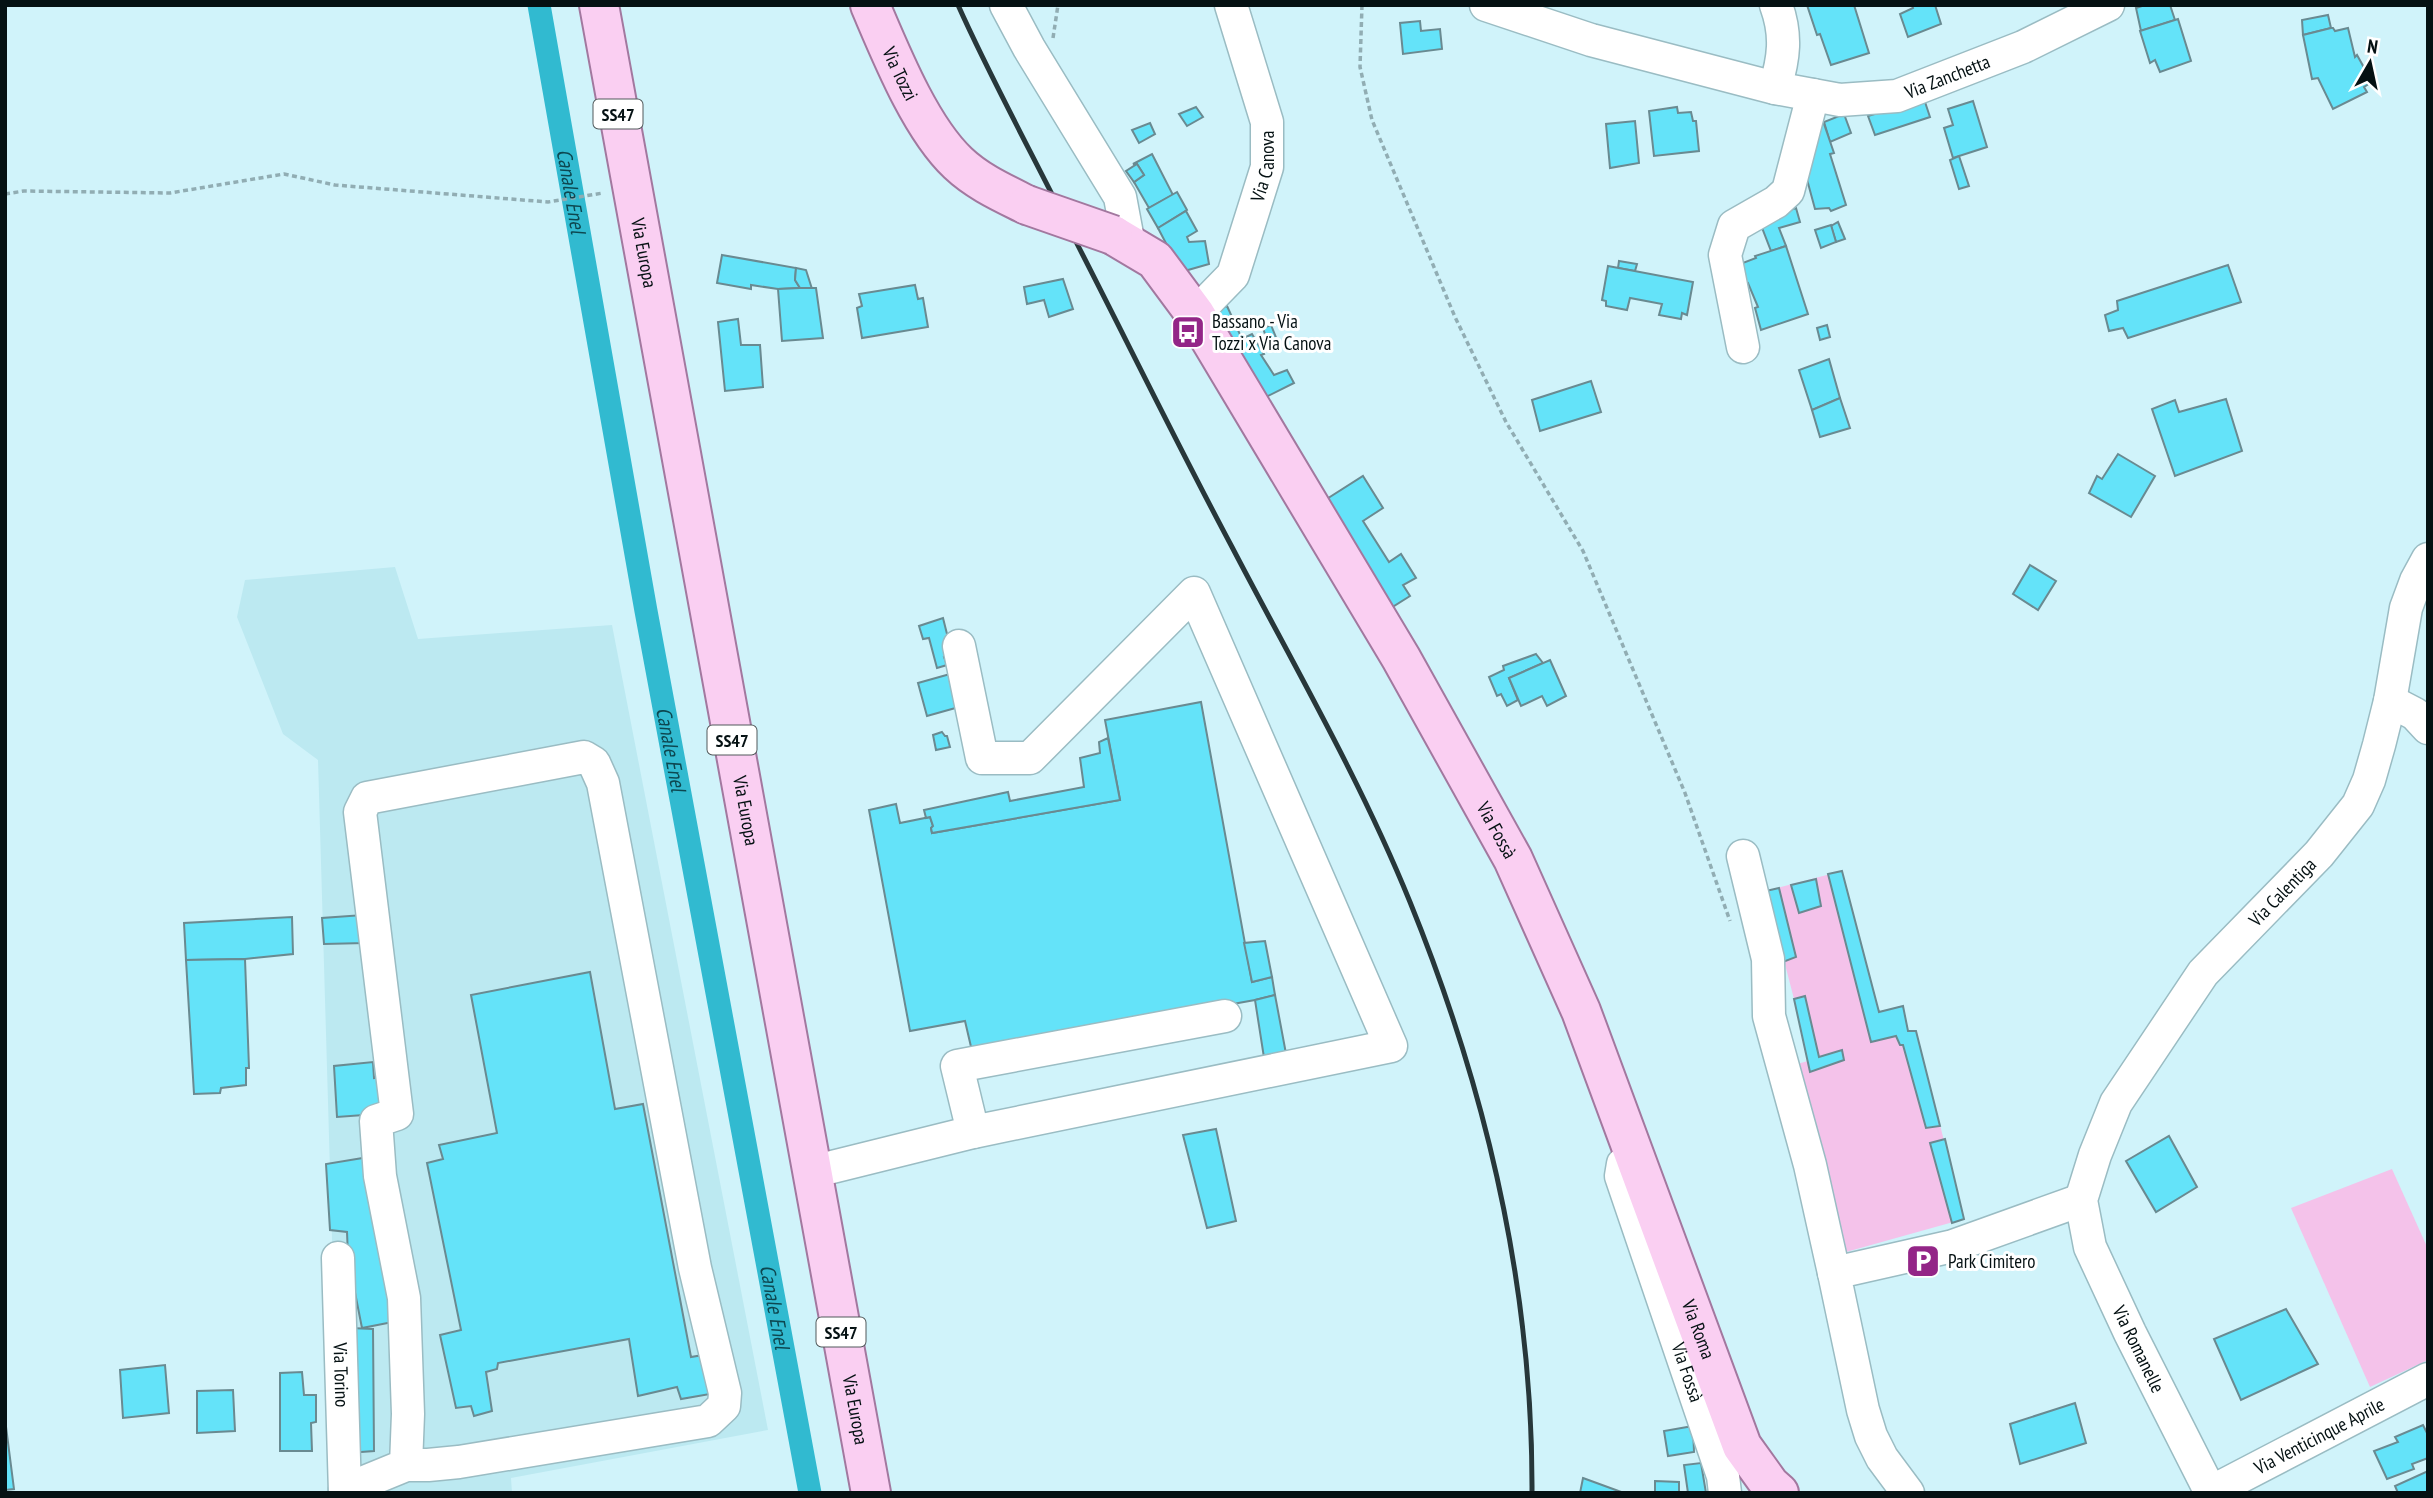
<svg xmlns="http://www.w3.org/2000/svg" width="2433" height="1498" viewBox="0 0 2433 1498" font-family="'PT Sans Narrow',sans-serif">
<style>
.built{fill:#bce9f1}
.green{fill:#f4c2ea}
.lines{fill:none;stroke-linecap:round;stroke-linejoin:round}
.canal{stroke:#31bad0;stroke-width:23}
.building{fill:#64e3f9;stroke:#698a91;stroke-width:2}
.minor-casing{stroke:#9abcc3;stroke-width:35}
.major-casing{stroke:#a2789f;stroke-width:42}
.path{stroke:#91adb3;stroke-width:3.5;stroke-dasharray:5 3.5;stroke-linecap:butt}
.minor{stroke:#fff;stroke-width:32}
.major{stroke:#facff2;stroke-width:38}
.rail{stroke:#27373a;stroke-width:5}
.major-bridge-casing{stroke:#a2789f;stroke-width:42;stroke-linecap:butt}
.major-bridge{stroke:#facff2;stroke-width:38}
.labels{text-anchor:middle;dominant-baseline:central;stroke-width:6;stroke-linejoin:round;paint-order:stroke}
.shield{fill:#fff;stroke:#50585a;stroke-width:2}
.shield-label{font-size:18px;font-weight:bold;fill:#051113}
.street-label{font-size:19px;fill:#051113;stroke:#fff}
.poi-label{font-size:19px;fill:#051113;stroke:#fff;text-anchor:start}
.water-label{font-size:21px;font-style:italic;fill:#0d4750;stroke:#fff}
</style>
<rect width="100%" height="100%" fill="#d0f3fa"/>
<path class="built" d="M395,567l23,72 194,-14 156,805 -257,48 1,15h-179l4,-206 -5,-48 -14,-479 -35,-26 -46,-117 8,-37z"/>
<g class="green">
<path d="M1842,871l37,141 24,-6 5,25h8l48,188 -118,33 -49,-188 11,-3 -14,-62 -28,-108z"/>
<path d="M2392,1169l36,80v111l-58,27 -79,-179z"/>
</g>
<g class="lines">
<path class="canal" id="s1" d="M539,5l107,606 164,882"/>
</g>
<g class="building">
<path d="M1807,5h47l15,48 -38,12 -11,-31 -3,1z"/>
<path d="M1912,5h23l6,19 -33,13 -8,-23 13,-6z"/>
<path d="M2145,5h25l5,15 -34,11 -5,-23z"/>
<path d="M2328,15l3,13 -28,7 -1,-15z"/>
<path d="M2178,19l13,42 -31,11 -5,-12 -5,3 -10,-32z"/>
<path d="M1420,21l1,10 19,-2 2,20 -39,5 -3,-31z"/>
<path d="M2331,28h2l2,3 13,-3 7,29 2,-2 15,27 -8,5 3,5 -34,17 -15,-31 -6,1 -9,-44z"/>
<path d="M1924,99l6,18 -55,18 -7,-19z"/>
<path d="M1973,101l14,46 -34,11 -9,-30 9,-3 -5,-16z"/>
<path d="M1196,107l7,10 -16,9 -8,-12z"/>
<path d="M1677,107l1,6 13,-1 2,9h3l3,30 -45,5 -5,-45z"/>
<path d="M1844,114l7,19 -21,9 -6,-20z"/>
<path d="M1635,121l4,42 -29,5 -4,-44z"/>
<path d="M1823,121l11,32 -4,1 16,51 -15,6 -2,-3 -14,1 -13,-48 11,-3 -3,-34z"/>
<path d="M1150,123l5,11 -16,9 -7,-13z"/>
<path d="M1152,154l21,41 -24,13 -15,-26 10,-7 -7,-11h-4z"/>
<path d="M1959,156l10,30 -10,3 -9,-29z"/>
<path d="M1137,164l7,11 -10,7 -8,-11z"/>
<path d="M1177,192l10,18 -29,18 -11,-19z"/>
<path d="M1796,208l4,14 -21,6 7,18 -15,5 -10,-26 12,-9z"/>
<path d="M1186,211l11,20 -10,6 2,5 16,-1 4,23 -28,8 -23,-44z"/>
<path d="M1838,222l7,17 -9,3 -5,-16z"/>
<path d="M1831,225l5,17 -15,6 -6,-18z"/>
<path d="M1786,246l22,68 -47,16 -6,-22 3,-1 -10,-24 -2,1 -6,-20 16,-6 -1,-2z"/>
<path d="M722,255l74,13 -1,12 5,8 -22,1 -27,-4v4l-34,-6z"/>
<path d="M1619,261l18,3 -2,7 -17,-3z"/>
<path d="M2228,265l13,37 -113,36 -5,-10 -14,3 -4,-16 13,-5 -1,-9z"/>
<path d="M1608,266l85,16 -6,33 -5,-2 -1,6 -22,-4 3,-11 -32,-6 -3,12 -21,-4v-5l-4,-1z"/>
<path d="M796,268l10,2 6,19 -12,-1 -5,-8z"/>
<path d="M1063,279l10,30 -24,8 -5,-17 -17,4 -3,-17z"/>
<path d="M915,285l3,14 5,-1 5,29 -66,11 -5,-30 5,-2 -3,-12z"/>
<path d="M800,288h16l7,50 -41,3 -4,-52z"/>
<path d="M1227,306l15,33 10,-5 12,20 -3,1 13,20 13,-5 7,13 -36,18 -45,-81 4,-10z"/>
<path d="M738,319l3,26h19l3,42 -38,4 -7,-69z"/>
<path d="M1271,325l6,15 -9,3 -5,-15z"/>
<path d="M1827,325l3,12 -10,3 -3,-12z"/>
<path d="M1829,359l11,39 -28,12 -13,-40z"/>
<path d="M1591,381l10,31 -61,19 -8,-31z"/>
<path d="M1840,398l10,30 -30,9 -8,-27z"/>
<path d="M2226,399l16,52 -67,25 -23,-67 23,-9 4,12z"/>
<path d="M2118,454l37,22 -24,41 -42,-24 8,-17 5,3z"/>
<path d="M1363,476l20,32 -20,13 26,41 12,-8 15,24 -13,7 7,11 -24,15 -64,-109z"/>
<path d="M2030,565l26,16 -18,29 -25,-16z"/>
<path d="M943,618l9,36 -8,3 3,8 -10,3 -8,-30 -6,1 -4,-13z"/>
<path d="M1536,654l7,9 -34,15 9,22 -11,6 -6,-12 -4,2 -8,-19 15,-7 -1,-4z"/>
<path d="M1550,660l16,36 -19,10 -5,-10 -21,10 -12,-28z"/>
<path d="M950,674l9,33 -32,9 -9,-33z"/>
<path d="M1201,702l51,280 20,-5 3,18 -20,5 -283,51 -7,-30 -55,10 -41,-221 27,-6 4,19 30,-6 3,9 -2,2 1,5 188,-33 -15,-80z"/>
<path d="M942,732l3,4h2l3,11 -14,3 -3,-15z"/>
<path d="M1108,738l12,62 -188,33 -1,-5 2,-2 -3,-9 -4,1 -2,-8 84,-18 2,9 74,-14 -4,-29 20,-5 -1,-11z"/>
<path d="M1842,871l37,141 24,-6 5,25h8l24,95 -14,2 -23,-83h-3l-4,-9 -25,6 -43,-168z"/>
<path d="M1816,879l5,27 -22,7 -8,-28z"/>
<path d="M1779,888l17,69 -13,5 -17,-71z"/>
<path d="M363,915l2,28 -41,1 -2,-26z"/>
<path d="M292,917l1,37 -48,5 -59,1 -2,-37z"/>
<path d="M1265,941l7,36 -20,5 -8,-39z"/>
<path d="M245,959l4,109h-3v17l-25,3 -1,5 -26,1 -8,-134z"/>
<path d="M590,972l25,137 28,-5 48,253 12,-2 7,39 -29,5 -4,-12 -39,9 -9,-57 -131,24 -1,6 -11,3 6,39 -18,5 -3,-10 -15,2 -16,-73 21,-5 -34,-167 16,-4 -4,-14 58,-12 -26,-138z"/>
<path d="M1275,995l12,64 -22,5 -10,-64z"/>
<path d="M1805,996l14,61 23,-7 2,10 -34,12 -16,-73z"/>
<path d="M373,1062l1,16 15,-2 2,37 -54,4 -3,-51z"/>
<path d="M1216,1129l20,92 -29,7 -24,-93z"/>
<path d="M2169,1136l28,51 -41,25 -30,-51z"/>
<path d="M1945,1139l19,80 -12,4 -22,-80z"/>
<path d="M375,1156l28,164 -41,8 -14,-71 -1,-25 -17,-2 -4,-66z"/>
<path d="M2286,1309l32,55 -77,36 -27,-61z"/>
<path d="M350,1328l23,1 1,122 -26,2z"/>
<path d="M165,1365l4,48 -46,5 -3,-48z"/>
<path d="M302,1372l2,23h12v27l-5,1 1,28h-32v-78z"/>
<path d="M233,1390l2,41 -38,2v-42z"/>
<path d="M2075,1403l11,40 -66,21 -10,-40z"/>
<path d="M5,1419l9,70 -9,1z"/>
<path d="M2423,1425l5,10v23l-16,6 2,5 -27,10 -13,-28 24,-9 -3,-5z"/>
<path d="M1693,1426l1,26 -26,4 -4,-25z"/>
<path d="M1701,1463l5,30h-18l-4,-28z"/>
<path d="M2428,1471v22h-30l-3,-7z"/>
<path d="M1583,1478l41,15h-44z"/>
<path d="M1655,1481l24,1v11h-24z"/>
</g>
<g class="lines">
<g class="minor-casing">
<g id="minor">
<path d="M1006,5l23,43 91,149 9,48"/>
<path id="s2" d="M1486,5l105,35 184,48 65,12 57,-4 126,-49 85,-42"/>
<path d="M1775,88c9,-30 12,-53 1,-83"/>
<path id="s3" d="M1195,314l38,-39 34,-108v-45l-36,-117"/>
<path d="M1743,347l-18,-92 9,-29 42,-24 12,-11 25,-96"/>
<path d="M2390,701l25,13 13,14"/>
<path d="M1743,856l25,103 1,57 41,149 24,108"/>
<path d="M973,1132l-16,-66 268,-50"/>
<path id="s4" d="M1634,1156l-11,8 -2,12 102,300 2,17"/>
<path d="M812,1172l161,-40 418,-86 -197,-453 -164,165h-48l-23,-112"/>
<path id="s5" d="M338,1258l7,235"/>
<path d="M345,1490l61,-25 2,-51 -4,-116 -24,-122 -4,-55 21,-7 -37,-302 7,-14 217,-41 10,6 9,20 92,485 30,125 -1,13 -16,15 -249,41 -31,3h-22"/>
<path id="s6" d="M2211,1492l217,-113"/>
<path d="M1908,1493l-26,-35 -11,-22 -8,-26 -29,-137 119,-27 128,-46"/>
<path id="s7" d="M2211,1493l-81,-160 -40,-86 -9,-47 14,-45 21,-52 87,-130 116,-119 39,-49 11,-25 10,-35 11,-44 16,-93 10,-27 12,-22"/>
</g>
</g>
<g class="major-casing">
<g id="major">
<path id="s8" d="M599,5l272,1488"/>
<path id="s9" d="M870,5c21,49 50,122 88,158 20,19 45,30 69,42"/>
<path id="s10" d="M1113,235l42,25 40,54 206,344 112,201 68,152 161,435 28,39 9,8"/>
</g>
</g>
<g class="path">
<path d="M1362,5l-2,62 12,53 83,197 51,105 77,129 102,242 45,128"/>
<path d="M1053,38l5,-33"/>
<path d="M5,194l19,-3 146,2 114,-19 51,11 213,17 55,-9"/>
</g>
<use href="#minor" class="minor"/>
<use href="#major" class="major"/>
<path class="rail" d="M958,5c34,76 75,150 112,225 54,105 106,212 162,317 61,117 128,232 178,355 76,187 123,388 122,591"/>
<g class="major-bridge-casing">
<path id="major-bridge" d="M1027,205l86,30"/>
</g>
<use href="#major-bridge" class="major-bridge"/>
</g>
<defs>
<g id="bus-square" transform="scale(1.75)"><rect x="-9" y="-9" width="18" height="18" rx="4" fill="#932587" stroke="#fff"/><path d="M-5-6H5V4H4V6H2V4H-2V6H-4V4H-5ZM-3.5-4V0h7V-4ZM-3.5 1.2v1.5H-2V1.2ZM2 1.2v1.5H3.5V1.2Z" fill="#fff"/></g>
<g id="parking-square" transform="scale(1.75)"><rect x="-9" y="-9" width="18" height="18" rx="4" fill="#932587" stroke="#fff"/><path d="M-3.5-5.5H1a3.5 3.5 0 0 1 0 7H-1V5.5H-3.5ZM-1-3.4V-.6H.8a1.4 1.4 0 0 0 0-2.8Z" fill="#fff"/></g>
</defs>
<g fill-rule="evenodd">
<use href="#bus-square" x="1188" y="332"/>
<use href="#parking-square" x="1923" y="1261"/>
</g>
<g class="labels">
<g class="shield">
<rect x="593.5" y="99.5" width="49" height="29" rx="5"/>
<rect x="707.5" y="725.5" width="49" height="29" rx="5"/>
<rect x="816.5" y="1317.5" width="49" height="29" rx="5"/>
</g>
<g class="shield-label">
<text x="618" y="114">SS47</text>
<text x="732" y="740">SS47</text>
<text x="841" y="1332">SS47</text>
</g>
<g class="street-label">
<text stroke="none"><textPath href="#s9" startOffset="75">Via Tozzi</textPath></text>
<text stroke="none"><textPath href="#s2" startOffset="478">Via Zanchetta</textPath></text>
<text stroke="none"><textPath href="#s3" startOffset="168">Via Canova</textPath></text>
<text stroke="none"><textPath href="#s8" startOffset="252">Via Europa</textPath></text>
<text stroke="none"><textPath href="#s8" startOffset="819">Via Europa</textPath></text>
<text stroke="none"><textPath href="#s10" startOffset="714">Via Fossà</textPath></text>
<text stroke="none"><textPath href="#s7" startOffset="695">Via Calentiga</textPath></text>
<text stroke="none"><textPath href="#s10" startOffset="1253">Via Roma</textPath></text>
<text transform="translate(2139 1349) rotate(64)">Via Romanelle</text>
<text stroke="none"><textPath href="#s4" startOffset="233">Via Fossà</textPath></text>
<text stroke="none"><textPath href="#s5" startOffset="117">Via Torino</textPath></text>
<text stroke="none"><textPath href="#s8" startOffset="1428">Via Europa</textPath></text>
<text stroke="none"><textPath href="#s6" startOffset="122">Via Venticinque Aprile</textPath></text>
</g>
<g class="poi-label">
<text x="1212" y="321">Bassano - Via<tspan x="1212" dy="22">Tozzi x Via Canova</tspan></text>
<text x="1948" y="1261">Park Cimitero</text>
</g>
<g class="water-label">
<text stroke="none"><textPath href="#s1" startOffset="189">Canale Enel</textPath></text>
<text stroke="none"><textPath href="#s1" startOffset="756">Canale Enel</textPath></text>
<text stroke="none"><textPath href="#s1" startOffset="1323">Canale Enel</textPath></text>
</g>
</g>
<rect width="2433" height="1498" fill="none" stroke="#051113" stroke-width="14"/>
<g transform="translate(2370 63) rotate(9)" stroke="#ffffff" stroke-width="5" paint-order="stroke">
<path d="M0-5L12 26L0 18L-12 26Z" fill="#051113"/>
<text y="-10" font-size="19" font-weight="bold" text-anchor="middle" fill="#051113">N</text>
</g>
</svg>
